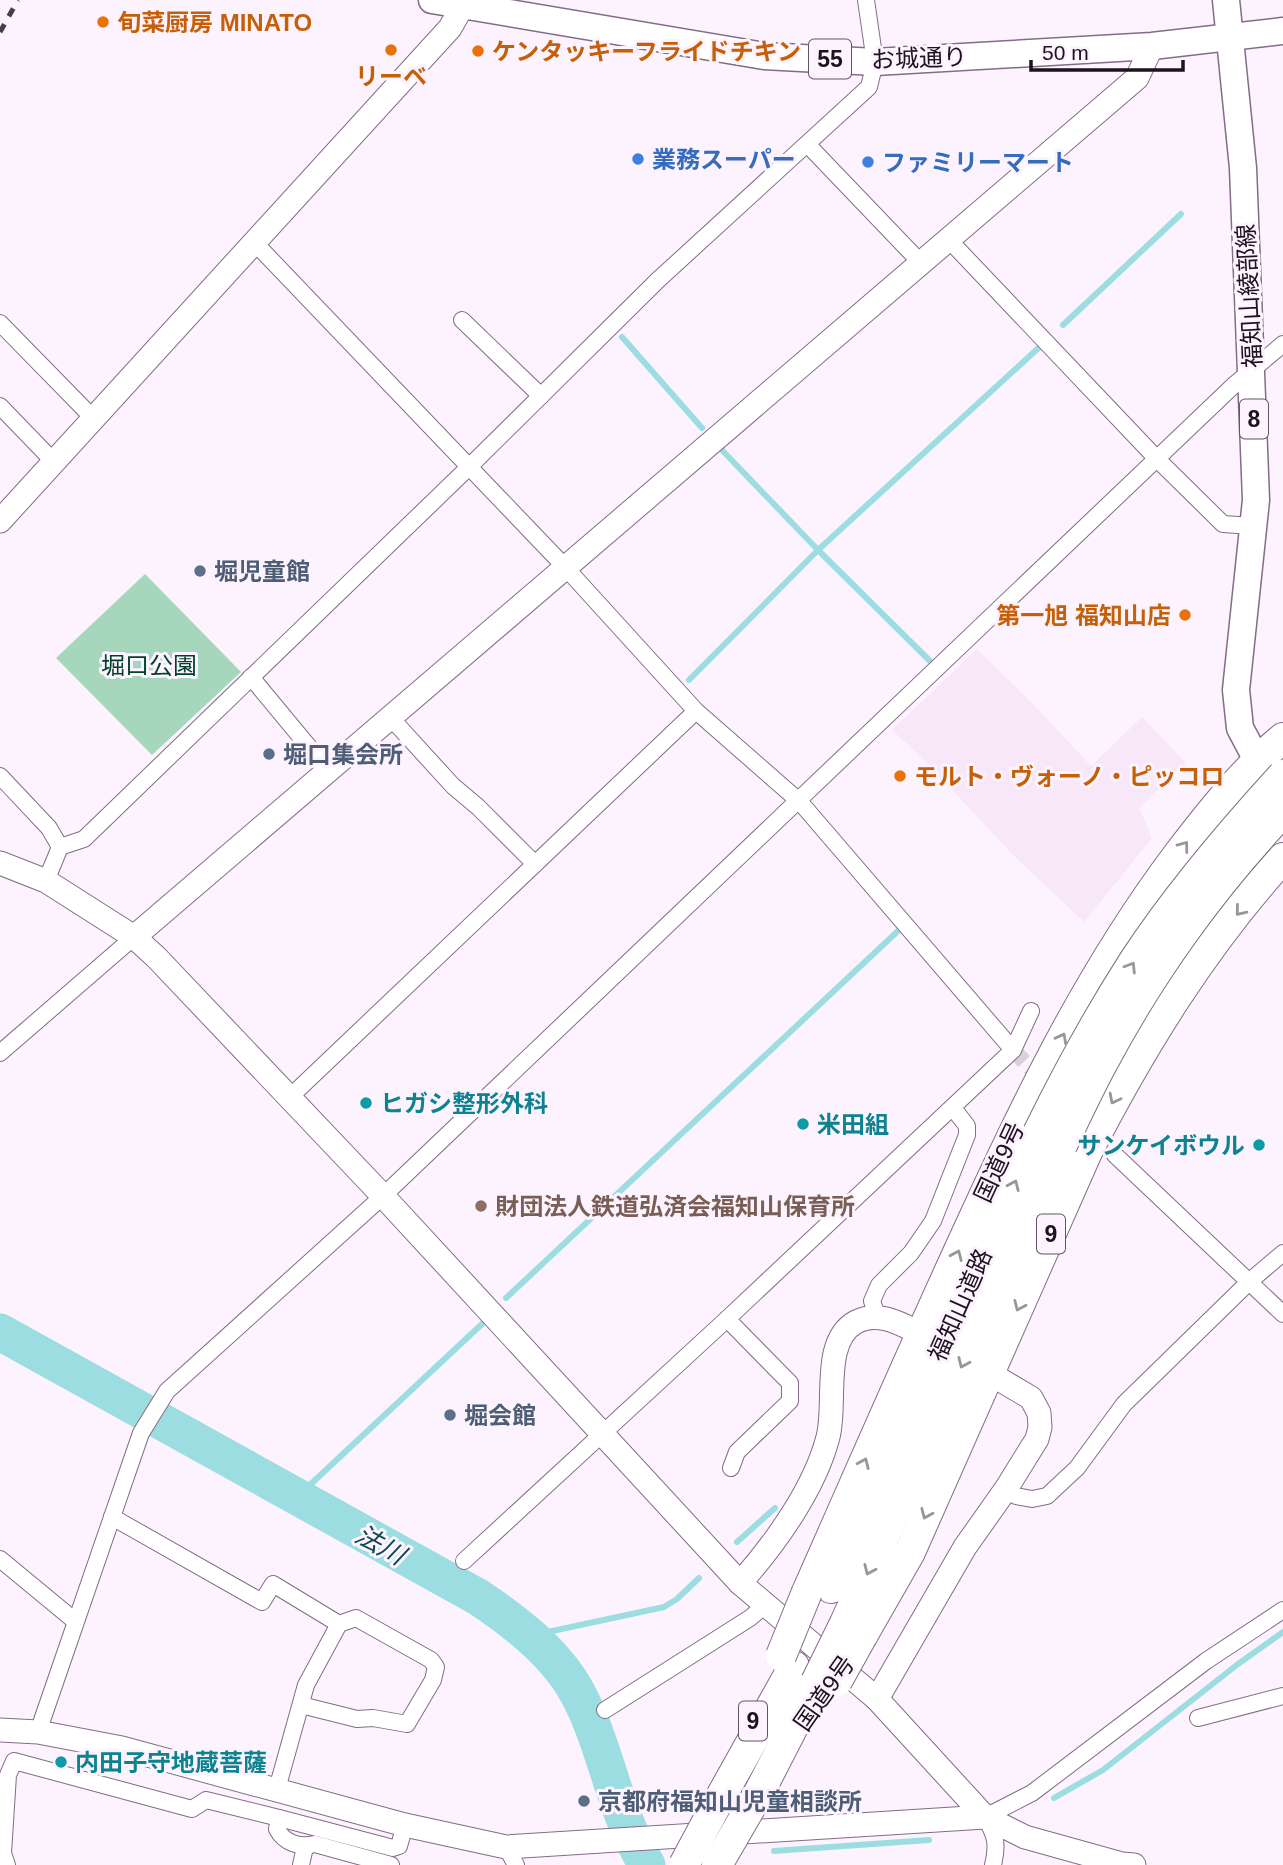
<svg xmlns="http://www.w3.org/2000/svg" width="1283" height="1865" viewBox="0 0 1283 1865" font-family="Arial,'Noto Sans JP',sans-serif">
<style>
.commercial{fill:#f7e7f9}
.green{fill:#a6d6bb}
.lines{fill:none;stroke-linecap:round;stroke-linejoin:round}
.stream{stroke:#9cdde1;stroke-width:6}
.river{stroke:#9cdde1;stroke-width:37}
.street-tunnel{stroke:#dbd1dd;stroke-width:16;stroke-dasharray:16 8;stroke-linecap:butt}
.street-casing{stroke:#836c86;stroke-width:18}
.secondary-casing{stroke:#836c86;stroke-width:25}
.primary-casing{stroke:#836c86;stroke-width:29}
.highway-casing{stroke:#836c86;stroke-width:32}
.street{stroke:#fff;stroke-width:16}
.secondary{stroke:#fff;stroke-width:23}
.primary{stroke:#fff;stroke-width:26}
.highway{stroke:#fff;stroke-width:30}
.rail{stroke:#483e49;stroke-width:5;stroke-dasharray:9 9;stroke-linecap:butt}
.highway-bridge-casing{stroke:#836c86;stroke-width:32;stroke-linecap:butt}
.highway-bridge{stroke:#fff;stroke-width:30}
.oneway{stroke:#99959a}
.food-dot{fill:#e8710a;stroke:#fdf3ff;stroke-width:2.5}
.shop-dot{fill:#3f7fe0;stroke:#fdf3ff;stroke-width:2.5}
.service-dot{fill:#5c6f8a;stroke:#fdf3ff;stroke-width:2.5}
.culture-dot{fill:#0f9aa8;stroke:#fdf3ff;stroke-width:2.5}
.education-dot{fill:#8d6e63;stroke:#fdf3ff;stroke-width:2.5}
.labels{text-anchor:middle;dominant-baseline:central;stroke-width:6;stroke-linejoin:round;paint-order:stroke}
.shield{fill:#fdf3ff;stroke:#605662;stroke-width:2}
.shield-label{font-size:23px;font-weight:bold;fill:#1d131e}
.food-label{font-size:24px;font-weight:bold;fill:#c56008;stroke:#fdf3ff;text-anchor:start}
.street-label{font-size:24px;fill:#1d131e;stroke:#fdf3ff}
.shop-label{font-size:24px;font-weight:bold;fill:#366cbe;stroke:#fdf3ff;text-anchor:start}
.service-label{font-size:24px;font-weight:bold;fill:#4e5e75;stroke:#fdf3ff;text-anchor:start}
.park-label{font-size:24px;fill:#004127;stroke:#fdf3ff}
.culture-label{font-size:24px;font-weight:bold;fill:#0d838f;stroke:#fdf3ff;text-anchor:start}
.education-label{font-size:24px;font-weight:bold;fill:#785e54;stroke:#fdf3ff;text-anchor:start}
.water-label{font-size:26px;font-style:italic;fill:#124b4f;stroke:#fdf3ff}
</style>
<rect width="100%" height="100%" fill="#fdf3ff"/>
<path class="commercial" d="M977,649l59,58 55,59 51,-49 44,46 -47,45 13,30 -68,84 -72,-68 -90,-96 -30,-28z"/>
<path class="green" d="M145,574l96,98 -89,83 -96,-97z"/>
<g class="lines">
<g class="stream">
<path d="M1063,325l118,-111"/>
<path d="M622,337l80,91"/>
<path d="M720,448l98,102 114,113"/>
<path d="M689,680l129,-130 227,-208"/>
<path d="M506,1298l393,-368"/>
<path d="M297,1497l186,-174"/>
<path d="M737,1542l38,-34"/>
<path d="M529,1636l135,-29 13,-8 22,-21"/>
<path d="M1054,1798l49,-28 135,-106 45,-32"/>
<path d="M774,1851l155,-11"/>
<path d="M645,1862l6,-2"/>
</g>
<path class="river" d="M0,1332l478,265c38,25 79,57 100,97 29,54 36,119 69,171"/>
<path class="street-tunnel" d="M1013,1050l30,31"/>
<g class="street-casing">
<g id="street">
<path d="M807,144l114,119"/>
<path d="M949,240l209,220 65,64 30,2"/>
<path d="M254,242l311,325 131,144 104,91 213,248"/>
<path d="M462,320l79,76"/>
<path d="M0,323l94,96"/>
<path d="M0,406l54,56"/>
<path d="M251,677l77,93"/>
<path d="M390,717l63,69 25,21 57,57"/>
<path d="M0,776l49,52 11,19 -14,34"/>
<path d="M60,847l24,-8 385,-372 189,-187 211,-193 6,-25 -9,-62"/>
<path d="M0,1053l134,-116"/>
<path d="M289,1098l407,-387"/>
<path d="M1115,1155l168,159"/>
<path d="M877,1316l-5,-15 7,-16 32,-32 22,-32 34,-86v-9l-14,-18"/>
<path d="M727,1319l63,64v18l-53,51 -6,16"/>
<path d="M1006,1489l10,7 16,3 15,-3 30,-28 47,-64 126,-123 33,-28"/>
<path d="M112,1517l150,85 11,-18 66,40"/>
<path d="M0,1559l75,62"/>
<path d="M464,1561l263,-242 286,-269 18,-39"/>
<path d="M605,1710l145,-92 14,-12"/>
<path d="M1198,1718l85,-22"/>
<path d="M38,1732l103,-299 26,-42 216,-195 850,-810 50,-42"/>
<path d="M277,1789l29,-104 33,-61 17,-6 75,42 5,7 -3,13 -26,44 -34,-6 -16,1 -56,-14"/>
<path d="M279,1818l114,30 6,-2 6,-21"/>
<path d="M506,1847l10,18"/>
<path d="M7,1865l-4,-12 5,-78 6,-14 178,48 14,-9 73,18 -2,11c7,14 23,19 38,15l76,21"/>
<path d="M301,1865l4,-18"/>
<path d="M993,1865c5,-21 3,-29 -8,-48l47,-24 174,-132 77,-51"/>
</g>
</g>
<g class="secondary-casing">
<g id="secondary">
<path d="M0,521l450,-493 13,-23"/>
<path d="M0,863l46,18 88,56 22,20 227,239 357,387 137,116 108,118 40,20 97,27 12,1"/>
<path d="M134,937l1003,-859 15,-32"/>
<path d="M740,1583c35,-39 75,-95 88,-146 9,-34 -7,-96 28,-115 22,-12 45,2 65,12"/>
<path d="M877,1699l88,-152 41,-58 31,-50 3,-12 -1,-14 -8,-15 -42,-25"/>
<path d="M0,1730l38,2 84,16 283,77 101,22 479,-30"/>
</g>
</g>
<g class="primary-casing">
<g id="primary">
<path d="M432,0l332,56 111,6 277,-16 131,-15"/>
<path d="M1226,0l17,168 13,332 -20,190 4,38 17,32 15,15"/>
</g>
</g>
<g class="highway-casing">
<g id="highway">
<path d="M831,1588l207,-455"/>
<path d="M807,1592c55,-124 109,-249 166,-372 58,-127 120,-252 204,-364 32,-42 65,-84 106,-118"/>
<path d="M845,1623l217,-478"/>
<path d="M862,1636l48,-84 177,-400c54,-105 116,-206 196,-294"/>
<path d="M761,1789l55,-107"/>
<path d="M714,1809l80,-143"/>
</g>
</g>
<use href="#street" class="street"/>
<use href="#secondary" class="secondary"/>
<use href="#primary" class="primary"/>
<use href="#highway" class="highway"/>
<path class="rail" d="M0,32l18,-32"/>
<g class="highway-bridge-casing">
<g id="highway-bridge">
<path d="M1038,1133c29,-59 60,-116 96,-172 43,-66 96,-128 149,-186"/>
<path d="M1062,1145c13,-27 26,-55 40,-81 47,-89 111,-179 181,-252"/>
<path d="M781,1656l26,-64"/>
<path d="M837,1681l25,-45"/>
<path d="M816,1682l29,-59"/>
<path d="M684,1865l30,-56"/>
<path d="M717,1865l44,-76"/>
</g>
</g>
<use href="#highway-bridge" class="highway-bridge"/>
</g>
<defs><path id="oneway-chevron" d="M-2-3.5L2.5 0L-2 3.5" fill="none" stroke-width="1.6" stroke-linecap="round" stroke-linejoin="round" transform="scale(1.75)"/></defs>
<g class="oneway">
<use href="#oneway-chevron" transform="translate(1184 846) rotate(-53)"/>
<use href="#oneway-chevron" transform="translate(1240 911) rotate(129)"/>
<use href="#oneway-chevron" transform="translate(1131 967) rotate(-58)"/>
<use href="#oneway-chevron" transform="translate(1062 1038) rotate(-62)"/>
<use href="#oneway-chevron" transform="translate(1114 1099) rotate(117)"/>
<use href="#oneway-chevron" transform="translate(1014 1185) rotate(-66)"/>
<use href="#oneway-chevron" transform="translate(957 1255) rotate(-66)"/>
<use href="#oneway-chevron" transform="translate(1019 1306) rotate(114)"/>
<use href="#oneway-chevron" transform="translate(963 1363) rotate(114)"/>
<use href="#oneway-chevron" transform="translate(864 1463) rotate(-66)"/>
<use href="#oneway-chevron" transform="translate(926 1514) rotate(114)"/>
<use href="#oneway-chevron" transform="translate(869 1570) rotate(114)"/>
</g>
<g class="food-dot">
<circle cx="103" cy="22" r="7"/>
<circle cx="391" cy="50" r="7"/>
<circle cx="478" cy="51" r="7"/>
<circle cx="1185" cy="615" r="7"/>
<circle cx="900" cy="776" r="7"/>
</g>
<g class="shop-dot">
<circle cx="638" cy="159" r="7"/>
<circle cx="868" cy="162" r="7"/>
</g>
<g class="service-dot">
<circle cx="200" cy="571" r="7"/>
<circle cx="269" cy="754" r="7"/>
<circle cx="450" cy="1415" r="7"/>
<circle cx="584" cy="1801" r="7"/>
</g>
<g class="culture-dot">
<circle cx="366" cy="1103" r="7"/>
<circle cx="803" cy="1124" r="7"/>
<circle cx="1259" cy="1145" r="7"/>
<circle cx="61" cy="1762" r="7"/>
</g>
<circle class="education-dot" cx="481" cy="1206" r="7"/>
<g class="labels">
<g class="shield">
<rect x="809" y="39.5" width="42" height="39" rx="5"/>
<rect x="1240" y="399.5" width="28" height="39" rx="5"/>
<rect x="1037" y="1214.5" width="28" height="39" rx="5"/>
<rect x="739" y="1701.5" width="28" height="39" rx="5"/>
</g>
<g class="shield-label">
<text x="830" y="59">55</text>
<text x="1254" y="419">8</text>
<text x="1051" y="1234">9</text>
<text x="753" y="1721">9</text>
</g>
<g class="food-label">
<text x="117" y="22">旬菜厨房 MINATO</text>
<text x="492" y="51">ケンタッキーフライドチキン</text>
<text x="391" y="76" text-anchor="middle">リーベ</text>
<text x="1171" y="615" text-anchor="end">第一旭 福知山店</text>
<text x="914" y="776">モルト・ヴォーノ・ピッコロ</text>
</g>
<g class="street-label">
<text transform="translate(919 58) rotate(-2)">お城通り</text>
<text transform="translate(1249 296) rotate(-93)">福知山綾部線</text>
<text transform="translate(999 1162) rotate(-65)">国道9号</text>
<text transform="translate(960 1305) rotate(-66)">福知山道路</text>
<text transform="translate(824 1693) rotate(-55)">国道9号</text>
</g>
<g class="shop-label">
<text x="652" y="159">業務スーパー</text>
<text x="882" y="162">ファミリーマート</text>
</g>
<g class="service-label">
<text x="214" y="571">堀児童館</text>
<text x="283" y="754">堀口集会所</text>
<text x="464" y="1415">堀会館</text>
<text x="598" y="1801">京都府福知山児童相談所</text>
</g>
<g class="park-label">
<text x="149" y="665">堀口公園</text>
</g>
<g class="culture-label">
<text x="380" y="1103">ヒガシ整形外科</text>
<text x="817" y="1124">米田組</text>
<text x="1245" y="1145" text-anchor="end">サンケイボウル</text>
<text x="75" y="1762">内田子守地蔵菩薩</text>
</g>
<g class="education-label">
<text x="495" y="1206">財団法人鉄道弘済会福知山保育所</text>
</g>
<g class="water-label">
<text transform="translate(380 1545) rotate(29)">法川</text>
</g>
</g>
<path d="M1031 60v10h152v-10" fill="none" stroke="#1d131e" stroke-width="3.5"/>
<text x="1042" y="60" font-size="21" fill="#1d131e" stroke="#fdf3ff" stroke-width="5" paint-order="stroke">50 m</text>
</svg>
